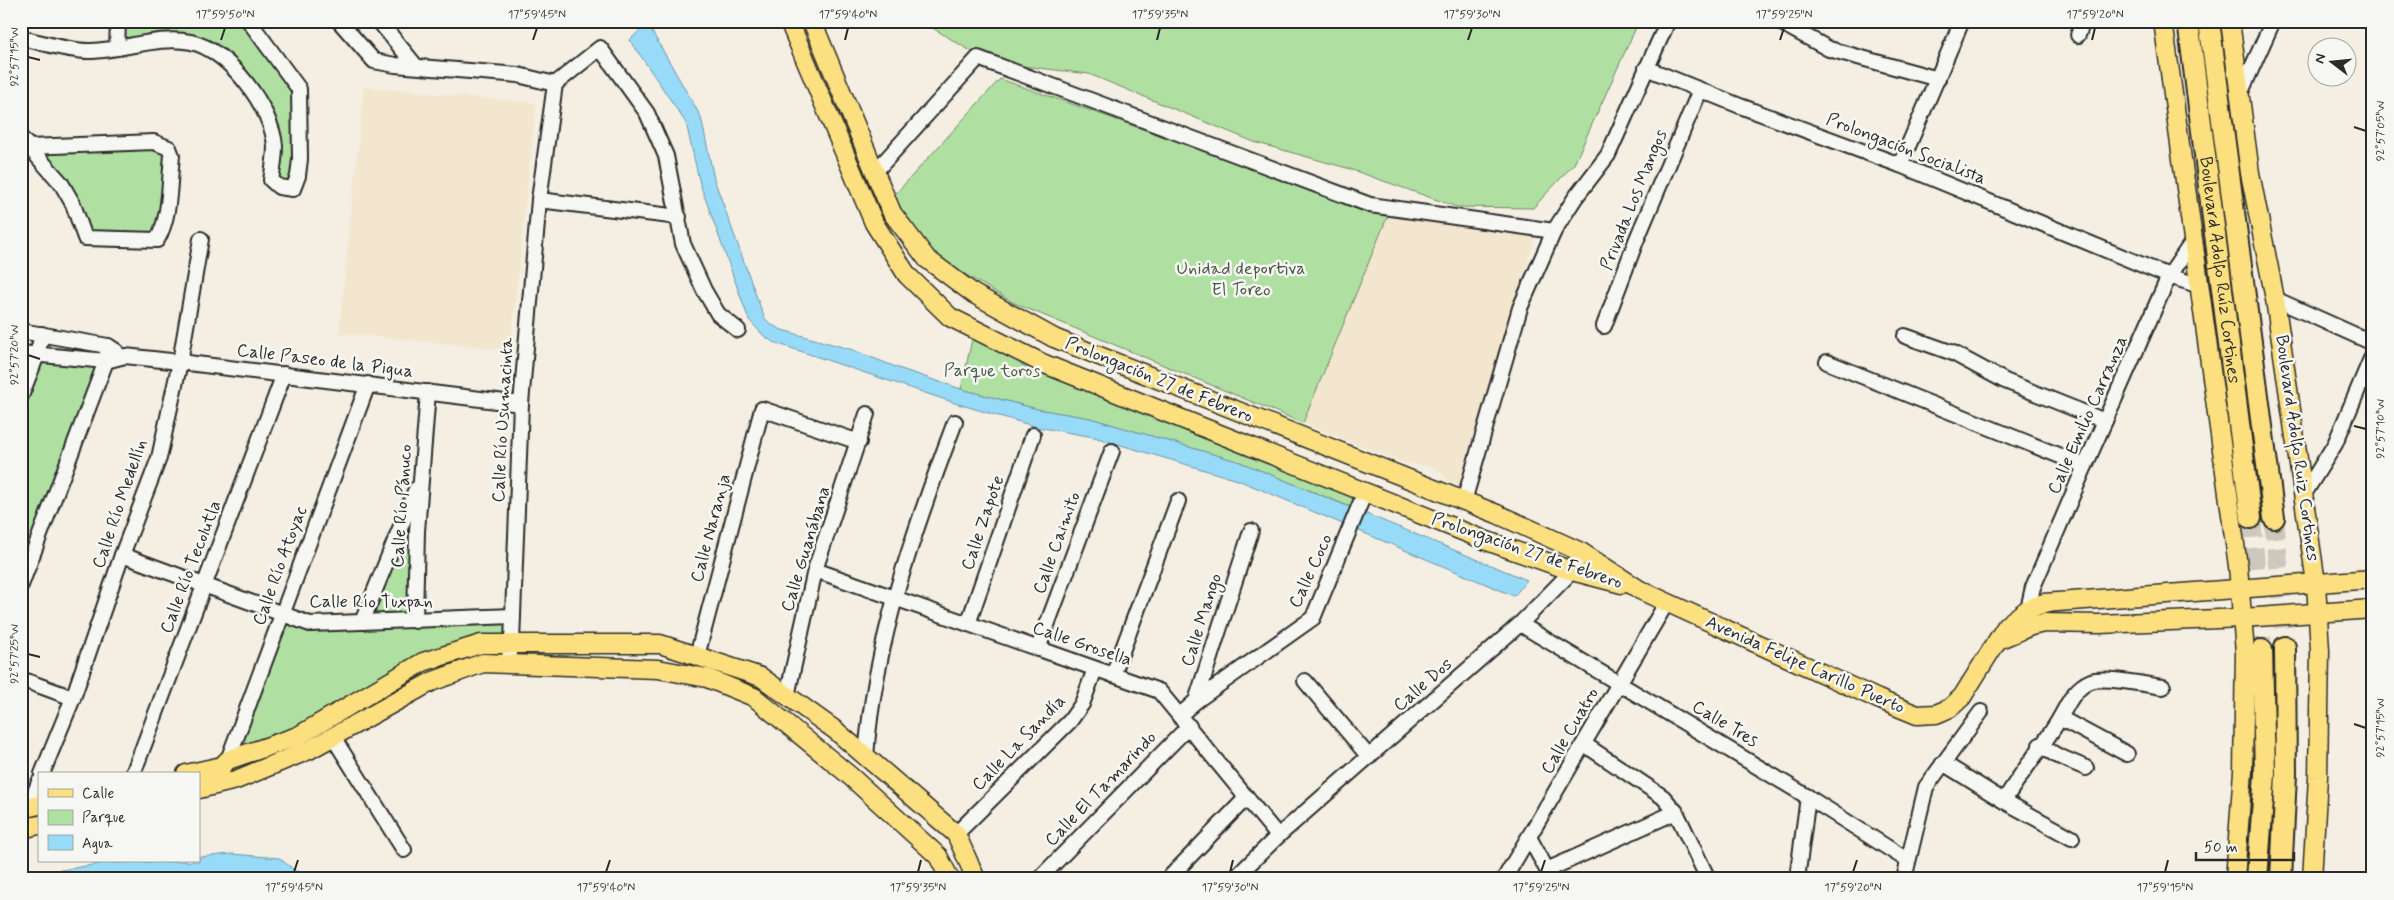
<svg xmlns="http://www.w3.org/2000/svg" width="2394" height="900" viewBox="0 0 2394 900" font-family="Mynerve,sans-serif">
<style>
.built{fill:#f2e6cf}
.green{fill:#b0e0a1;stroke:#6e8666}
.water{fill:#97dbf9;stroke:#6c95a7}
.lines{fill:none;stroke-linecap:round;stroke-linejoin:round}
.highway-tunnel{stroke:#ccc8bd;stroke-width:20;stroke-dasharray:20 10;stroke-linecap:butt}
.minor-casing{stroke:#2b2b2b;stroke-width:18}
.major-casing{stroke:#2b2b2b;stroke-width:21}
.highway-casing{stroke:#2b2b2b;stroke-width:24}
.minor{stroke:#f6f6f2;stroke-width:14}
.major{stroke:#fce080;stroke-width:18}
.highway{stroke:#fce080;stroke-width:20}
.ticks{fill:none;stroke:#2b2b2b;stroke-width:2}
.labels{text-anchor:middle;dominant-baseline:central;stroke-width:5;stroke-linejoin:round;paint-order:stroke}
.street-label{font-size:18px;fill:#2b2b2b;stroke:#f6f6f2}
.park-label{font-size:18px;fill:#4c5848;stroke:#f6f6f2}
.neatline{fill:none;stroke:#2b2b2b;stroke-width:2}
.ticks-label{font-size:12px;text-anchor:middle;fill:#2b2b2b}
</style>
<rect width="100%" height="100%" fill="#f4efe2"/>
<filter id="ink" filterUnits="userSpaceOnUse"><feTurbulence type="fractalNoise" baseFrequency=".02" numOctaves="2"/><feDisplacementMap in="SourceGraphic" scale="10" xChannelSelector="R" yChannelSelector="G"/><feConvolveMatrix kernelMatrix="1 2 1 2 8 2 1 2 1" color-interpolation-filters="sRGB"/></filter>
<g filter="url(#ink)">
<g class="built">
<path d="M364,87l172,16 -26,247 -171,-17z"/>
<path d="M1388,215l148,20 -77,249 -13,-4 -4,-7 -11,-7 -24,-2 -104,-41z"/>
</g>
<g class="green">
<path d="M118,21h131l50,68 -2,89 -18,9 -12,-72 -62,-69 -88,2z"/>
<path d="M921,21h718l-65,143 -41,44 -76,-1 -110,-39 -93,-26 -165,-68 -100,-12z"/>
<path d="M1000,79l388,136 -85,208 -289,-120 -80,-47 -44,-56z"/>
<path d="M29,147l140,1 -12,92 -72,-2 -12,-34z"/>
<path d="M973,335l392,157 -7,18 -118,-48 -150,-44 -53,-9 -76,-20z"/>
<path d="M37,355l69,6 -85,224v-190z"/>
<path d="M422,473l-7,148 98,-5 -1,26 -89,20 -125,74 -70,24 54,-147 28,11 52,-2z"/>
</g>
<g class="water">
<path d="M647,23l54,94 13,62 50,138 6,7 12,6 71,20 48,19 60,20 76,20 53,9 150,44 287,118 -13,16 -276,-116 -144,-43 -57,-10 -79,-23 -185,-62 -9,-6 -15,-16 -49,-136 -14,-61 -56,-83z"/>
<path d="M232,854l47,4 27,21h-285l15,-5 69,-11 94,-2v-4z"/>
</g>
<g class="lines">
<g class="highway-tunnel">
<path d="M2251,518l11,132"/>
<path d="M2274,518l11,129"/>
</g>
<g class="minor-casing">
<g id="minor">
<path d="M339,21l35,40 21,4 123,10 37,9"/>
<path d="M379,21l36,44"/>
<path d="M1778,21l51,28 109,30"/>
<path d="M2078,35l5,-14"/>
<path d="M21,38c20,4 47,13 67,13 34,0 70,-16 103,-9 38,8 81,66 84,104 0,12 -2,23 -4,34l8,7 14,2 5,-13 2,-17 -1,-70 -50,-68"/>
<path d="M117,48l1,-27"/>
<path d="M1646,68l94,38 160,59 269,111 31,10"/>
<path d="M2240,94l33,-73"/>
<path d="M21,138l40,45 12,21 12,34 72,2c14,-24 12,-57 15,-84l-3,-8 -15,-6 -125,5"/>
<path d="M1900,165l62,-144"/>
<path d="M874,173l104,-115 392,147 184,26"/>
<path d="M679,217l-140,-17 16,-116 45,-36 47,65 19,43 17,88 21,46 14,24 20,16"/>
<path d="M2275,299l98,44"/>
<path d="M1604,326l32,-85 64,-151"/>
<path d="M21,331l87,15 8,5"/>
<path d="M1905,336l48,17 52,28 100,40"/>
<path d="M21,353l85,8 19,-5 55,6 341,42"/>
<path d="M1827,362l258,104"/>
<path d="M21,396l16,-41 5,-21"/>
<path d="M2304,494l31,-50 38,-90"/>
<path d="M1464,501l56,-193 34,-77 21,-33 33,-43 60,-134"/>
<path d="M122,555l188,69 203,-8"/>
<path d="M815,570l344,121 119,145"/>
<path d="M21,585l85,-224 2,-15"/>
<path d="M2029,616l-1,-7 5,-22 52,-121 84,-190 24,-35"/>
<path d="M415,621l2,-90 11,-139"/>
<path d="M362,622l54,-133"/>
<path d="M968,624l65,-189"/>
<path d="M1520,624l288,173 99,63"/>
<path d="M1038,649l74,-198"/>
<path d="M697,656l65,-247 97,33"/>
<path d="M508,663l4,-21 9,-238 18,-204"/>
<path d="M1113,675l65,-174"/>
<path d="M21,679l52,19"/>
<path d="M1305,681l64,76"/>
<path d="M787,696l28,-126 52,-156"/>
<path d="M1196,701l117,-83 52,-126"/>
<path d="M1180,715l16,-14 55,-170"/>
<path d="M2060,718l67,36"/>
<path d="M333,737l71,113"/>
<path d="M1584,744l79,53 13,15 32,67"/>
<path d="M2040,745l16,10 30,13"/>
<path d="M866,756c9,-116 48,-226 89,-334"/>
<path d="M228,760l140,-376"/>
<path d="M1943,763l61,38 68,37"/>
<path d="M42,774l31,-76 49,-143 37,-97 21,-96 21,-123"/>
<path d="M133,774l151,-400"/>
<path d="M2004,801c17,-29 39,-54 56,-83 8,-14 14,-30 31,-37 14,-5 56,4 72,6"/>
<path d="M29,807l10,-25"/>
<path d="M956,834l114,-113 12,-17 13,-35"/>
<path d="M1529,837l23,42"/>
<path d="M1547,870l129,-58"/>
<path d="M1039,879l150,-153"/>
<path d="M1168,879l79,-82"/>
<path d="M1234,879l44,-43 242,-212 52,-53 9,-19"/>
<path d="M1504,879l163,-277"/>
<path d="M1797,879l11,-82"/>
<path d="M1904,879l22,-92 55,-75"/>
</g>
</g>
<g class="major-casing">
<g id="major">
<path d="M789,21l85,202 33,52 43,42 92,46 445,178 85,30 50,13"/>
<path d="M812,21l80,192 35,46 47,35 80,44 443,176 84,38 59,38 238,109 39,16 19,-1 14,-6 12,-11 45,-72 21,-16 16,-6 329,-24"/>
<path d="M2163,21l75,545 7,87 -2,118 -8,108"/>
<path d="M2230,21l20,152 25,126 41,284 4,68 -2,126 -6,102"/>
<path d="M2000,639l31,-13 13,-3 55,1 143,-6 131,-9"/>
<path d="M186,774l36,-8 6,-6 70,-24 125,-74 58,-18h179l101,33 74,53 121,104 20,45"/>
<path d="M199,789l37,-9 73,-30 122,-68 52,-19 175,6 49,9 47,19 95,78 89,81 12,23"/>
<path d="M21,809l18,-4"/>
<path d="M21,829l18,-4"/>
</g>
</g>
<g class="highway-casing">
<g id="highway">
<path id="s1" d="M2188,21l63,497"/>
<path d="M2209,21l65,497"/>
<path d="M2257,879l8,-105 -3,-124"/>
<path d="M2281,879l5,-104 -1,-128"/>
</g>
</g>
<use href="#minor" class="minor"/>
<use href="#major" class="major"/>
<use href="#highway" class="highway"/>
</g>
</g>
<path class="ticks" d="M221,40l4,-12M533,40l4,-12M845,40l3,-12M1157,40l3,-12M1468,40l4,-12M1780,40l4,-12M2092,40l3,-12M28,57l12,3M2354,127l12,4M28,355l12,4M2354,426l12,3M28,654l12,3M2354,724l12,4M294,872l4,-12M606,872l4,-12M918,872l3,-12M1230,872l3,-12M1541,872l4,-12M1853,872l4,-12M2165,872l3,-12"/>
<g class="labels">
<g class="street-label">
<text transform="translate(1906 149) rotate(21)">Prolongación Socialista</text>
<text transform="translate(1634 200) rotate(-68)">Privada Los Mangos</text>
<text stroke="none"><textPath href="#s1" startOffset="251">Boulevard Adolfo Ruíz Cortines</textPath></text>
<text transform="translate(325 361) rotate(7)">Calle Paseo de la Pigua</text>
<text transform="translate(1159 380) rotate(22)">Prolongación 27 de Febrero</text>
<text transform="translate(2088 415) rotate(-66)">Calle Emilio Carranza</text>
<text transform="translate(503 420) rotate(-87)">Calle Río Usumacinta</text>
<text transform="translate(2297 448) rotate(82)">Boulevard Adolfo Ruiz Cortines</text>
<text transform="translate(120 504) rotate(-71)">Calle Río Medellín</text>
<text transform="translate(402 506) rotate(-86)">Calle Río Pánuco</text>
<text transform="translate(983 523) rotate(-71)">Calle Zapote</text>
<text transform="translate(711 528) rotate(-75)">Calle Naranja</text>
<text transform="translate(1057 543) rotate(-70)">Calle Caimito</text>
<text transform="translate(806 549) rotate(-73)">Calle Guanábana</text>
<text transform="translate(1527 551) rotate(19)">Prolongación 27 de Febrero</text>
<text transform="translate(280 566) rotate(-70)">Calle Río Atoyac</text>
<text transform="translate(191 567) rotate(-69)">Calle Río Tecolutla</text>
<text transform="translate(1311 571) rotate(-65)">Calle Coco</text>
<text x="371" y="602">Calle Río Tuxpan</text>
<text transform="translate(1202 620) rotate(-72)">Calle Mango</text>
<text transform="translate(1082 644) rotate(19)">Calle Grosella</text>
<text transform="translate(1805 665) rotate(24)">Avenida Felipe Carillo Puerto</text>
<text transform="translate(1423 685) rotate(-41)">Calle Dos</text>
<text transform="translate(1725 724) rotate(31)">Calle Tres</text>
<text transform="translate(1570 731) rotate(-60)">Calle Cuatro</text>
<text transform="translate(1019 743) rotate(-46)">Calle La Sandía</text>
<text transform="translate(1101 789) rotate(-46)">Calle El Tamarindo</text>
</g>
<g class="park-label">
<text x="1241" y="269">Unidad deportiva<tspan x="1241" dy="21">El Toreo</tspan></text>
<text x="992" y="371">Parque toros</text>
</g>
</g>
<rect width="2394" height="900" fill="none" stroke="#f6f6f2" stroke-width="55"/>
<rect x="38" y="772" width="162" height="90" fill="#f6f6f2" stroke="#a5a5a2"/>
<rect x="48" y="789" width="25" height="8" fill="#fce080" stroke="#a5a5a2"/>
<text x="82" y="798" font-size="15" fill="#2b2b2b">Calle</text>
<rect x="48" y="810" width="25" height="15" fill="#b0e0a1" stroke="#a5a5a2"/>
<text x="82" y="822" font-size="15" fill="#2b2b2b">Parque</text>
<rect x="48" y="835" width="25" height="15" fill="#97dbf9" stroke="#a5a5a2"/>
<text x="82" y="848" font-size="15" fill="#2b2b2b">Agua</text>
<g transform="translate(2332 62) rotate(286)"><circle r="24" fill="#f6f6f2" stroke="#a5a5a2"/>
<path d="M0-4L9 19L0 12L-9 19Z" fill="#2b2b2b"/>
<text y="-8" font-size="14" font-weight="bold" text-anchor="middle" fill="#2b2b2b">N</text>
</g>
<path d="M2196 852v8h98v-8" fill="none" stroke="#2b2b2b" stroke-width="2.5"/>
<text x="2204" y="852" font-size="15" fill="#2b2b2b" stroke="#f6f6f2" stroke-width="4" paint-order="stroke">50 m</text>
<rect x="28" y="28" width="2338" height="844" class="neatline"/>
<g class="ticks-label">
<text x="225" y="18">17°59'50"N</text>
<text x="537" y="18">17°59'45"N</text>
<text x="848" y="18">17°59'40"N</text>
<text x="1160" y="18">17°59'35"N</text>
<text x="1472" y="18">17°59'30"N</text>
<text x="1784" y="18">17°59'25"N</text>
<text x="2095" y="18">17°59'20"N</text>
<text transform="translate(14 57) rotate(-90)" y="4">92°57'15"W</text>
<text transform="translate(2380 131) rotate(-90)" y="4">92°57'05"W</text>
<text transform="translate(14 355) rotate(-90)" y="4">92°57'20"W</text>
<text transform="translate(2380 429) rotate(-90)" y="4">92°57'10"W</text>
<text transform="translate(14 654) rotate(-90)" y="4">92°57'25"W</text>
<text transform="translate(2380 728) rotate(-90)" y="4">92°57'15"W</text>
<text x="294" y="891">17°59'45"N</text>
<text x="606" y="891">17°59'40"N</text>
<text x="918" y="891">17°59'35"N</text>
<text x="1230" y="891">17°59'30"N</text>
<text x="1541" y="891">17°59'25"N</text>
<text x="1853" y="891">17°59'20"N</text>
<text x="2165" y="891">17°59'15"N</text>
</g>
</svg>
